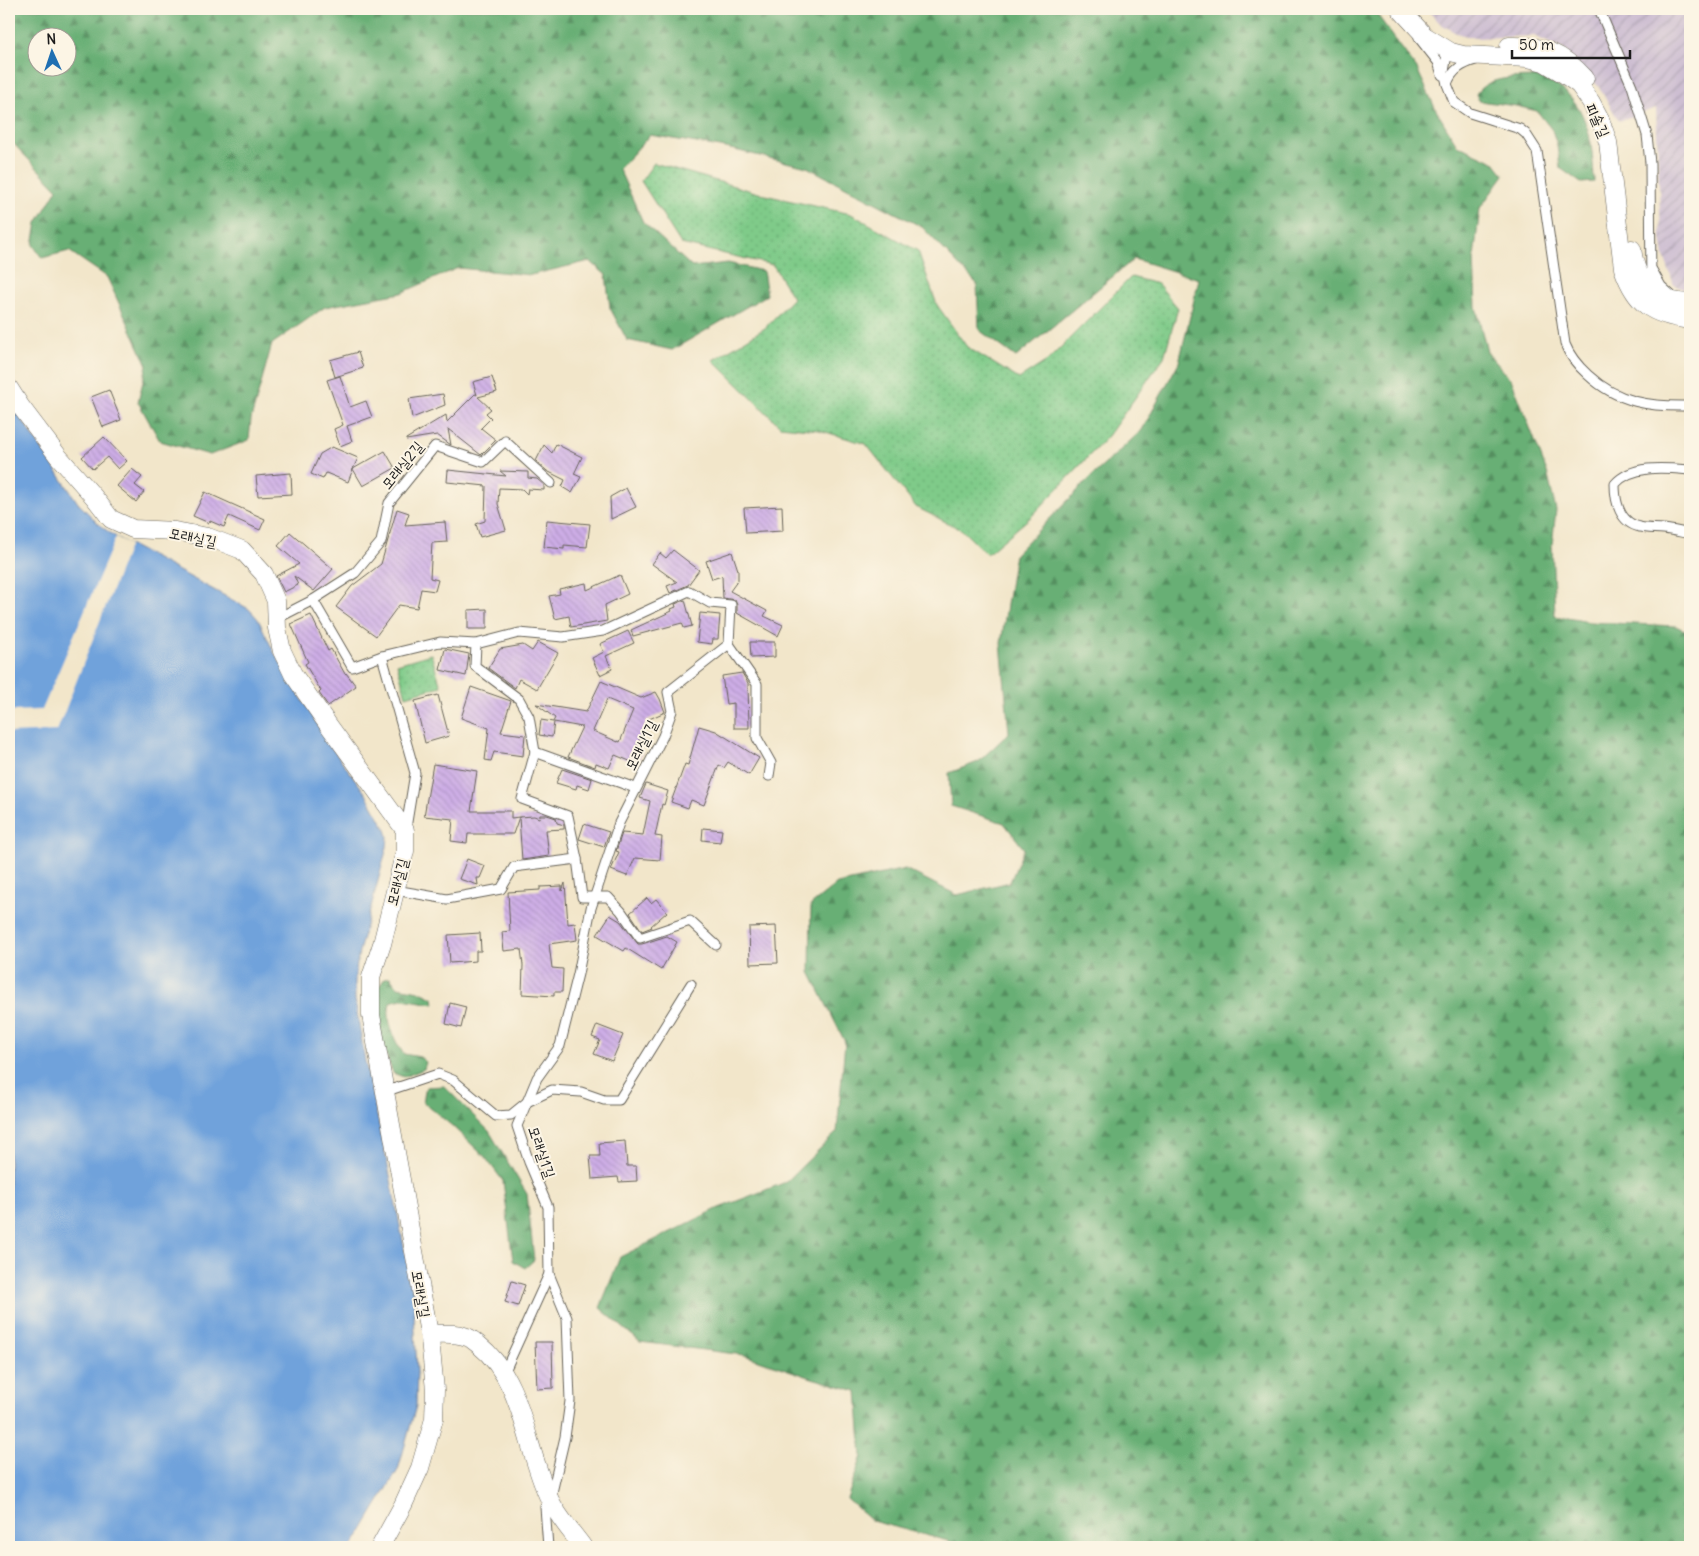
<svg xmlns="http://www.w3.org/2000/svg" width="1699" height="1556" viewBox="0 0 1699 1556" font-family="Delius,'Poor Story',sans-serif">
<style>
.industrial{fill:url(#industrial-furrows)}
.green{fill:url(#green-dots);stroke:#4e7452}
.forest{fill:url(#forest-firs);stroke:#426648;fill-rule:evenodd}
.water{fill:#70a2db;stroke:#465f7c}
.pier{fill:#f2e6ca}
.building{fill:url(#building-back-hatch);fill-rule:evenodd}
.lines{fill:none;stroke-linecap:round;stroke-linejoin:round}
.lane-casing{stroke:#676359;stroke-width:11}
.street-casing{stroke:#676359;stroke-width:19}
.lane{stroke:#fff;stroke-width:9}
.street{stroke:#fff;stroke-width:18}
.labels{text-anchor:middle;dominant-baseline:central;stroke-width:4;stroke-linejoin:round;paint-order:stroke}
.street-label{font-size:15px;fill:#1c1c1c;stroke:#fcf5e5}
</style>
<defs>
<pattern id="industrial-furrows" width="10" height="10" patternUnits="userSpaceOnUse" patternTransform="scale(1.25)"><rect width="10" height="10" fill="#cdbed2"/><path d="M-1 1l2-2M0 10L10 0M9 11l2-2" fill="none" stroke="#afa3b4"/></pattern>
<pattern id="green-dots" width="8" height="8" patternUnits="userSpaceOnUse" patternTransform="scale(1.25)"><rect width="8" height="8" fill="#7fcb89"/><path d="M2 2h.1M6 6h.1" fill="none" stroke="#6dae76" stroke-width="1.8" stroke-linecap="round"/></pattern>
<pattern id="forest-firs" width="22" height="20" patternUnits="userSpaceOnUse" patternTransform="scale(1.25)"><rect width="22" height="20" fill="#67af75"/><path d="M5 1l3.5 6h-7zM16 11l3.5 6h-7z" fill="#548e5f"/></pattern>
<pattern id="building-back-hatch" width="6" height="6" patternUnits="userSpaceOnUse" patternTransform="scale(1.25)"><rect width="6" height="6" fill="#cdade6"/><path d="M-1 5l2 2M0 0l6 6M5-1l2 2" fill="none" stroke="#af94c5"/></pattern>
</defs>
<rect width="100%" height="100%" fill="#fcf5e5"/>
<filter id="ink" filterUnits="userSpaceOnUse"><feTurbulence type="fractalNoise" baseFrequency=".02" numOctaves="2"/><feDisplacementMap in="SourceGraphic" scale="10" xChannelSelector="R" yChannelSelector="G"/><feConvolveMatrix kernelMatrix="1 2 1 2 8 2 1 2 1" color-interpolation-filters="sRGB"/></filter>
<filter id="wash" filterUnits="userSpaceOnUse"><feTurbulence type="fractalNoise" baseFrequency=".0096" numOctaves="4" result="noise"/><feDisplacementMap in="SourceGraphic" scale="20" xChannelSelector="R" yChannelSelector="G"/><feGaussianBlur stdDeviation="1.12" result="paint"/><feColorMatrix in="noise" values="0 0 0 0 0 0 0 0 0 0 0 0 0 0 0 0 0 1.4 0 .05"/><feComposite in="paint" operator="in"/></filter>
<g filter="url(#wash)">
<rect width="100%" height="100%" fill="#f2e6ca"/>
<path class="industrial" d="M1426,9h264v281l-7,-1 -9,-4 -10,-29 -3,-18 -5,-130 -37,13 -20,-34 -36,-38 -29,-13 -60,2 -18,-5 -15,-9z"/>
<g class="green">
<path d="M654,163l115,33 82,18 67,37 19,54 30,42 52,32 28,-18 84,-84 27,7 20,24 -14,49 -56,79 -76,80 -45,38 -25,-24 -46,-23 -50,-63 -47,-14 -39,-4 -67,-66 52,-32 28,-30 -20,-33 -92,-21 -40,-63z"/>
<path d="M431,654l10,32 -35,10 -9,-32z"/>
</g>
<g class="forest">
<path d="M9,9h1364l44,60 19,41 21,35 37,17 10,13 -24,33 -6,49 2,50 11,45 25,29 35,91 9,38 -4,35 3,71 35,6 86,4 14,7v914h-719l-99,-26 -25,-22 15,-43 -5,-65 -45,-13 -68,-23 -104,-13 -40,-34 20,-51 99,-49 67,-26 51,-50 8,-90 -35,-70 1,-67 26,-21 68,-15 52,26 53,-13 14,-33 -20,-26 -53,-17 -2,-33 29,-11 31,-29 -8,-90 14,-89 77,-78 50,-46 37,-68 20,-83 -65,-20 -118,98 -37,-27 -2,-46 -55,-57 -115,-60 -81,-19 -76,-13 -31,34 24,53 49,45 36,-4 35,8 4,24 -95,55 -45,-10 -17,-32 -4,-33 -16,-14 -59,14 -73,-7 -57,25 -76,14 -53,37 -21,75 -2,21 -39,15 -50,-14 -22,-39 9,-37 -40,-88 -38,-26 -27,7 -9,-13 4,-22 20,-34 -48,-50zM38,38h30v30h-30z"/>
<path d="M1537,77c8,4 18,7 25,12 28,22 31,60 32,93l-13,1 -21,-15 -3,-23 -5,-15 -15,-19 -21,-5 -37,-5 -3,-7c13,-19 41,-16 61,-17z"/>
<path d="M390,977l8,10 21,4 14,7 1,6 -32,-5 -12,3c-4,18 3,38 14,52l16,3 6,5 -2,7 -20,8 -11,-4 -14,-36 -1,-49 7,-10z"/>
<path d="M444,1086l45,45 38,63 7,66 -9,8 -12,-7 -10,-80 -18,-24 -34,-32 -28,-23 3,-15z"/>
</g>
<path class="water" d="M9,400l69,103 24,24 14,10 133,72 9,10 16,33 55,92 37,50 20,35 2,8 -1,10 -28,105 -4,24v23l10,62 26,119 22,113 4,78 -1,35 -18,64 -46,77h-343z"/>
<path class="pier" d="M116,537l14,7 -73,187 -48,2v-22l33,-1z"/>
<g id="blocks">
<g class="building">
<path d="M358,352l5,16 -28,9 -5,-17z"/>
<path d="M340,376l10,31 16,-6 6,16 -25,9 5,15 -12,5 -6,-17 9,-4 -16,-45z"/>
<path d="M492,377l5,15 -19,5 13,12 -5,4 5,5 -10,10 15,12 -15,15 -33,-26 3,16 -14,-10 -31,5v-1l40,-24 1,7 28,-28 2,1 -4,-13z"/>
<path d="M109,390l12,30 -18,7 -12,-30z"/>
<path d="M443,394l2,11 -33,13 -3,-19z"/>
<path d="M104,437l23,24 -9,8 -11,-12 -14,12 -11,-12z"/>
<path d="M556,444l26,13 -8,17 7,3 -9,16 -10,-6 3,-7 -18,-9 -11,-10 8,-16 8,8z"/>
<path d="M332,447l26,11 -5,11 32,-18 10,17 -32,18 -10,-17 -5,13 -22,-9 -3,6 -12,-5 9,-20z"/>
<path d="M132,469l10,8 -7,8 9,7 -8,10 -19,-16z"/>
<path d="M448,470l58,6 -6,-5 28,1v6l9,1 7,6v5l-16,-1 -1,5 -5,-5 -23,-1 -1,16 8,26 -26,7 -4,-13 9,-3 1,-35 -39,-4z"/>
<path d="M291,473l1,21 -34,2 -2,-20z"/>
<path d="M626,488l10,19 -25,12 -1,-22z"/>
<path d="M205,492l60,27 -5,11 -31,-14 -5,11 -14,-6 -1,2 -16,-7z"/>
<path d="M782,506l1,25 -37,2 -2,-25z"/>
<path d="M397,509l12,4 -4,12 40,-3 2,20 -15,1 -2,35 8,2 -3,11 -14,-2 -4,19 -18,-3 -23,31 -40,-29 16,-21 29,-22z"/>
<path d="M547,520l43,4 -3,23 -23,-2v4l-20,-2z"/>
<path d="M290,532l43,37 -19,22 -20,-15 4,9 -14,7 -8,-16 23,-12 -21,-18z"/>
<path d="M673,550l26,20 -11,15 -18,8 -3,-7 10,-4 -25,-18 8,-11 6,5z"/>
<path d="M732,552l6,18v10l-8,11 37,20 -3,5 19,9 -5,11 -41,-23v-8l-2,-5 -12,-2 -1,-22 -10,3 -6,-18z"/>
<path d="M620,575l8,19 -23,11 2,16 -36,6 -2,-11 -14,3 -6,-23 11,-2 -1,-5 27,-6 1,7z"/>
<path d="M685,600l7,26 -8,2 -2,-5 -49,13 -2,-6 41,-19 -1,-2 5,-2 -1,-3z"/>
<path d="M487,609v20h-19v-19z"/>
<path d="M700,613l20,2 -2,24h-5l-1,5 -15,-2z"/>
<path d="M311,615l17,36 3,-2 14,25 1,-1 10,13 -28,20 -9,-13 2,-2 -16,-27 3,-2 -17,-38z"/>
<path d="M628,631l6,12 -28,13 6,13 -12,6 -8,-17 12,-6 -4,-8z"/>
<path d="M538,642l20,11 -21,36 -18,-10 -4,9 -27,-20 12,-19 23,-4 9,6z"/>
<path d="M750,642h25v15l-24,1z"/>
<path d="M445,649l24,5 -3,22 -26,-6z"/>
<path d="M742,673l6,10 1,45h-15v-25l-8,1 -4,-28z"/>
<path d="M601,681l40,17 15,-6 4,7 5,13 -18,8 -11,28 6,3 -5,13 -22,-9 -6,13 -13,-5 -1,4 -27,-10 14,-30 -28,-5 -2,15 -13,-2 2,-15 12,2 2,-4 -19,-14 50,8zM607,699l26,11 -13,32 -2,-1v1l-25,-11z"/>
<path d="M471,687l40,14 -10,31 24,3 -2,21 -29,-4 -3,9 -6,-1 4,-32 -28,-10z"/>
<path d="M438,695l11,41 -24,7 -10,-42z"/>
<path d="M699,726l17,5 43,27 -10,17 -21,-13 -4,6 -5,-3 -15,40 -13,-5 -3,8 -17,-6 14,-38 3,1z"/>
<path d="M433,764l44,7 -6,40h40v7l8,-1 -6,17h-45l-1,9 -16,-2 2,-22 -29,-3z"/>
<path d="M562,769l30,10 -3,10 -12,-4 -1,4 -20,-6z"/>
<path d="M646,784l22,7 -4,14 -2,-1 -7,32 7,1 -2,23 -25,-2 -8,18 -16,-6 8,-18 -3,-1 6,-18 21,2 7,-34 -10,-3z"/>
<path d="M540,815h7l9,3 1,5 7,2v4l-18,1 3,26 -27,4 -3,-43 15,-1 5,2z"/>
<path d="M584,824l25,8 -5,15 -25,-8z"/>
<path d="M703,828l19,2 -2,12 -18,-2z"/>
<path d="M467,859l18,7 -5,12h-3l1,7 -19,-6z"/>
<path d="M565,883l3,41 7,-1 2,17 -28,4 3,24 11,1 -1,23h-8v4l-32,-2 1,-29 -2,-16 -17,2 -2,-19 8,-1 -2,-39 32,-2v-3l22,-1v5z"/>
<path d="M647,898l4,5 5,-4 11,13 -16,14 1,1 -10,4 -12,-18z"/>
<path d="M610,915l10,6 18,23h4l25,-8 10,6 -16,28 -35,-22 -2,3 -27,-16z"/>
<path d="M776,926l2,37 -28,1 -1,-37z"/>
<path d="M480,933l1,18h-5v10l-26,2 -2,-28z"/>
<path d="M450,1003l16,4 -5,21 -15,-4z"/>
<path d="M597,1025l26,10 -11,26 -18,-7 6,-14 -8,-3z"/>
<path d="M625,1141l2,25h9l1,15 -18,1 -1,-5 -26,2 -2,-23h10l-1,-13z"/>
<path d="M512,1281l13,4 -7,21 -13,-4z"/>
<path d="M535,1342h17l1,46 -16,1z"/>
</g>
</g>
</g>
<g filter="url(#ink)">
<use href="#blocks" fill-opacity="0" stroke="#676359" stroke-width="1"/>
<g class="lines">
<g class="lane-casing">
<g id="lane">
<path d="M1599,9l33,77 15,49 3,28 1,125"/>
<path d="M1419,38l19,24 4,13"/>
<path d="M1448,48l-4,24 3,12 7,18 16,11 50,16 6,5 11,17 28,193c5,13 13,22 23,31 30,28 63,32 102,31"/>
<path d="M1447,84c5,-14 15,-20 29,-24"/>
<path d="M1652,270l9,16 10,9"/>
<path d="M1690,470c-24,-2 -58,-6 -75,14 0,18 5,39 25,43 8,2 16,1 24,2 8,1 17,3 26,5"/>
<path d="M313,600l39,67 30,-11"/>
<path d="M276,619l37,-19 42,-27 26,-31 8,-39 46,-57 48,16 22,-21 46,42"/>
<path d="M476,644l-1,22 44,33 10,18 6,35 -13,47 46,17 9,43"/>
<path d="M729,644l28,40v54l14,25 -2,13"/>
<path d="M535,752l100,36"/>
<path d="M406,828l9,-55 -33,-117 58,-14 36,2 43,-11 44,4 40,-6 86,-40 21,12 21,2 -2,39 -61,48 4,19 -9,25 -44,87 -28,85 -13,66 -18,72 -23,32 -20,48 12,36 19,45 1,67 -45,99"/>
<path d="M395,890l52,9 54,-10 13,-22 63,-8 5,38h26l13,14 19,27 50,-17 26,24"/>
<path d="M384,1092l54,-18 15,6 43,36 15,-1 16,-13 25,-12 29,2 23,8h15l72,-116"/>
<path d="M548,1547l-3,-40 5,-6 15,-64 5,-36 -3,-83 -18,-44"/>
</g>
</g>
<g class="street-casing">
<g id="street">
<path d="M1400,9l25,27 26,16 12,3 65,3 16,4 20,12 15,11 12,17 9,17 8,23 15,126c13,37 29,47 67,52"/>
<path d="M1509,46c34,-1 53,7 76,32"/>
<path d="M1632,249c5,36 22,53 58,54"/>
<path d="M9,388l12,19 37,49 36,41 17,22 22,10 42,2 33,6 34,13 22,24 12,27 1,27 5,23 11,23 34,49 78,107v21l-23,93 -11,33v38l59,324 5,51 -1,29 -14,49 -17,37 -23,42"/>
<path d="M429,1334c13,0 26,-2 38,3 4,1 8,5 12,8 46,37 46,105 71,155 8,17 22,32 33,47"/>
</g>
</g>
<use href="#lane" class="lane"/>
<use href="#street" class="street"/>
</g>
</g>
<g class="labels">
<g class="street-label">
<text transform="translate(1598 120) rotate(66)">피솔길</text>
<text transform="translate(402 465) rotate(-51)">모래실2길</text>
<text transform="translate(193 537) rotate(11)">모래실길</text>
<text transform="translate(641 745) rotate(-64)">모래실1길</text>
<text transform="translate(397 882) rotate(-76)">모래실길</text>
<text transform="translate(542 1152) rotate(71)">모래실1길</text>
<text transform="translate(421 1294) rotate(80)">모래실길</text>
</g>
</g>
<rect width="1699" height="1556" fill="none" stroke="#fcf5e5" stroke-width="30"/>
<g transform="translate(52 52) rotate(357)"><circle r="24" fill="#fcf5e5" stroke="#a29e95"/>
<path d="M0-4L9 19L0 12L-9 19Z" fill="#1f6fb2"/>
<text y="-8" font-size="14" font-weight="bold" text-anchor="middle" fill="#1c1c1c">N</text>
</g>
<path d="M1512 50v8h118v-8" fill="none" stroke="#1c1c1c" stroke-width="2.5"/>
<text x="1519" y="50" font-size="15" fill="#1c1c1c" stroke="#fcf5e5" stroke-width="4" paint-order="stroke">50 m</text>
</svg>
